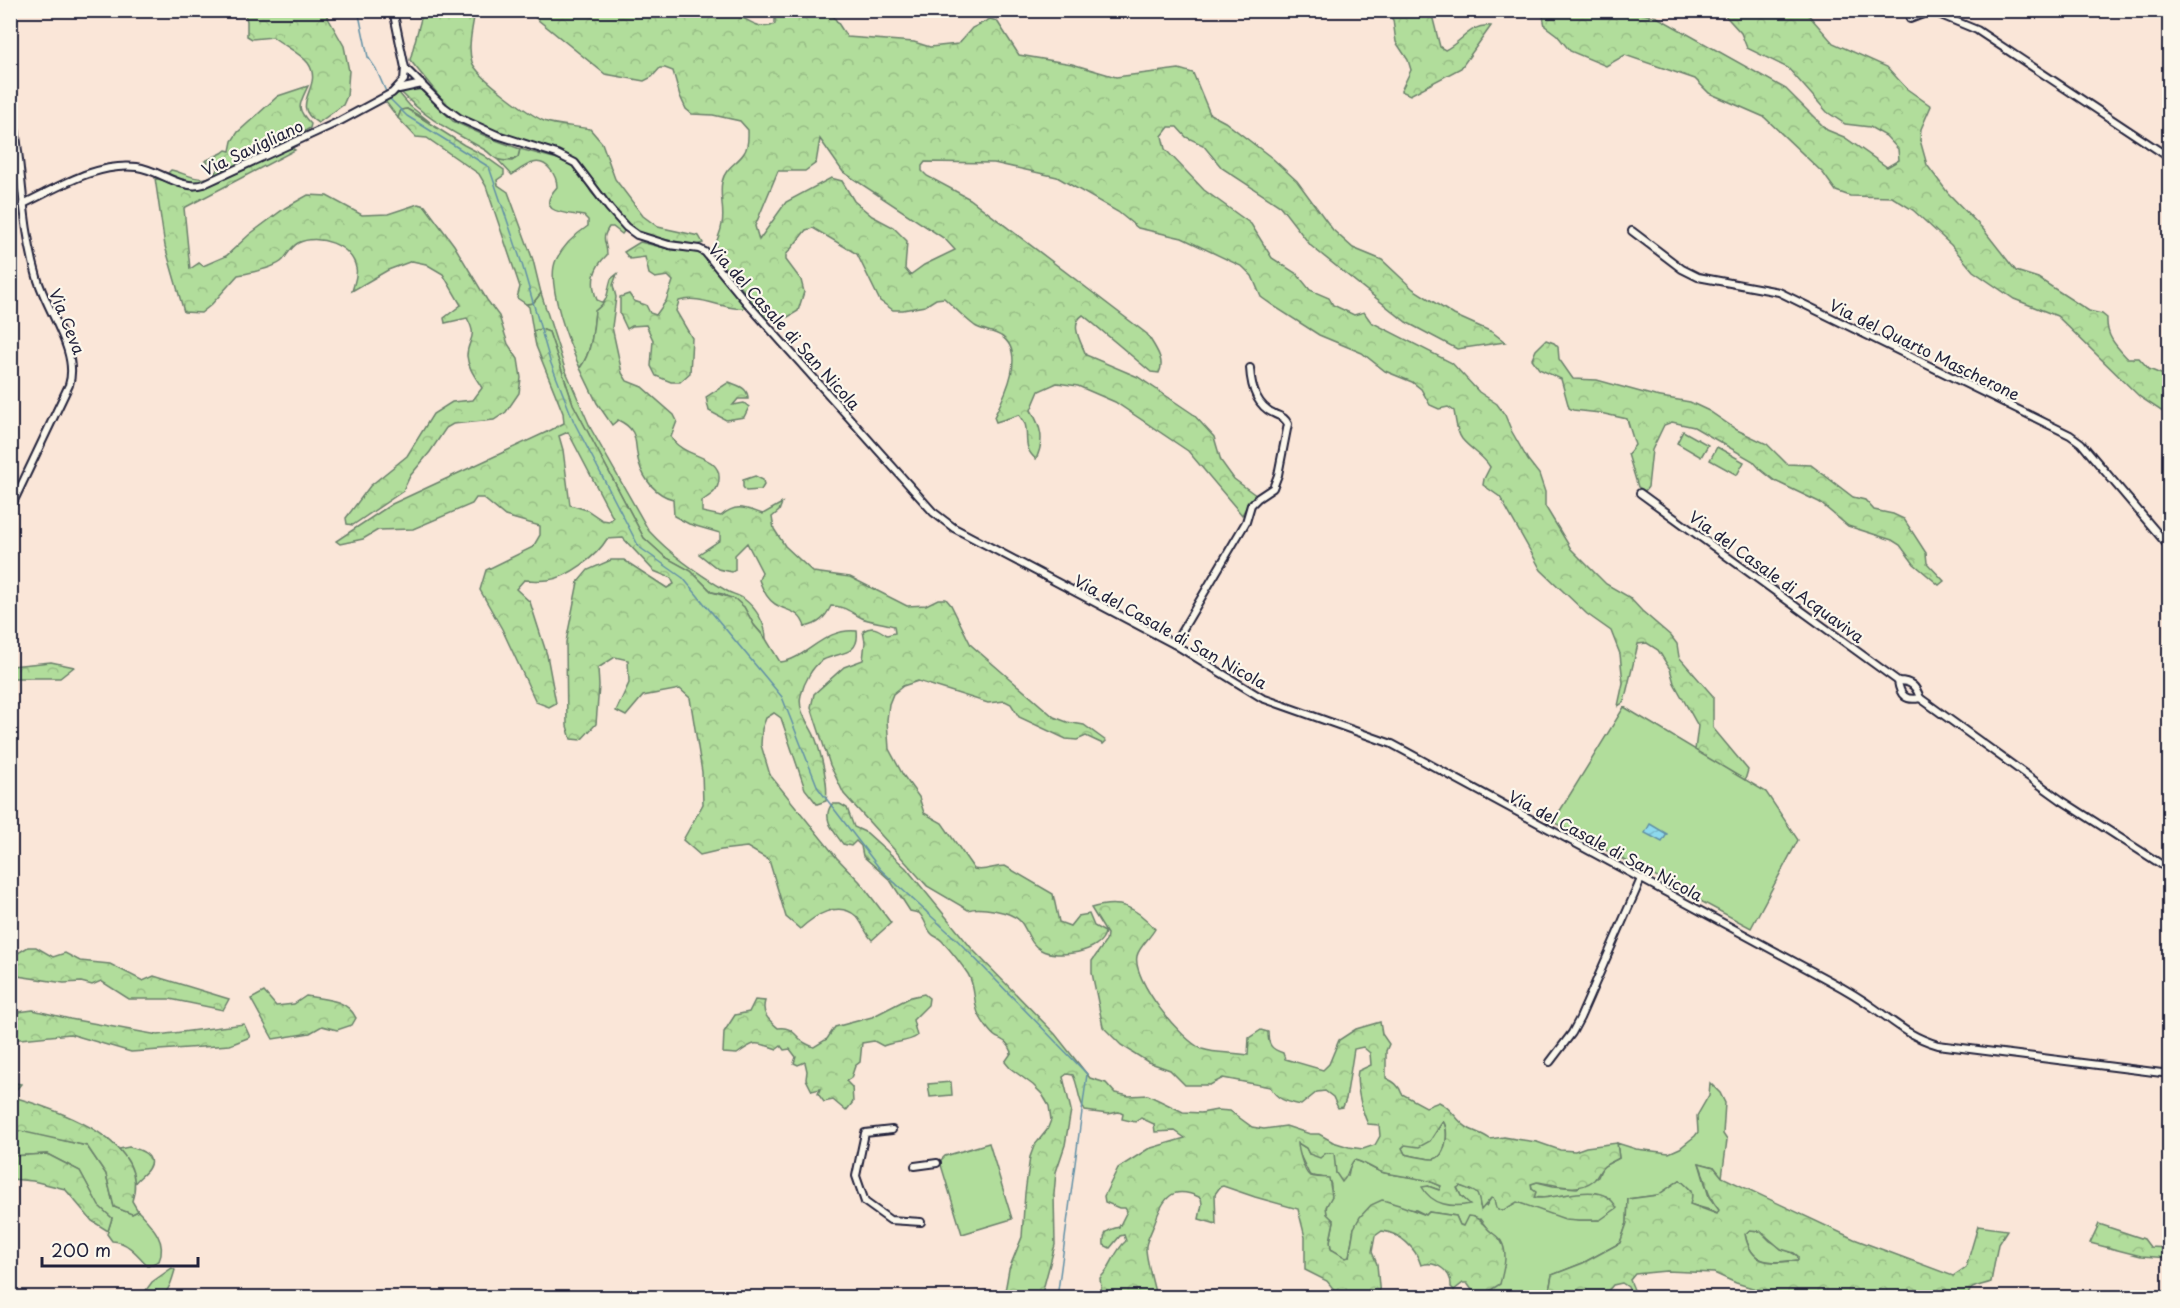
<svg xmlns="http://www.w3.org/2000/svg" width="2180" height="1308" viewBox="0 0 2180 1308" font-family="'Playpen Sans',sans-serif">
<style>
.green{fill:#b1dd9b;stroke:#6a806b;stroke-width:1.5}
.forest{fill:url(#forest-crowns);stroke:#6a806b;stroke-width:1.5;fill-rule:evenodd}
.water{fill:url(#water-waves);stroke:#6290a6;stroke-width:1.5}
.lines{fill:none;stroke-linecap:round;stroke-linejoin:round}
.stream{stroke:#6290a6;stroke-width:1.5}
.minor-casing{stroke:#22223b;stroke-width:10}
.minor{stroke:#fbf7ec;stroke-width:6}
.labels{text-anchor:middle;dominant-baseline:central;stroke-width:4.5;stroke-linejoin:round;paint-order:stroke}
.street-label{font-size:16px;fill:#22223b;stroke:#fbf7ec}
</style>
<defs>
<pattern id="forest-crowns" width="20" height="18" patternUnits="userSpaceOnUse" patternTransform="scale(1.5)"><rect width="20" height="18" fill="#b1dd9b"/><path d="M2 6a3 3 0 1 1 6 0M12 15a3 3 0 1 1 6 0" fill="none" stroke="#98bd86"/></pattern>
<pattern id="water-waves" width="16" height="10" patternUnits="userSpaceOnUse" patternTransform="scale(1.5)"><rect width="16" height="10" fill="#8dd9ed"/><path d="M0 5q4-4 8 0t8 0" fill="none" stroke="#79bacc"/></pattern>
</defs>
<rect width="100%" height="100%" fill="#fae6d8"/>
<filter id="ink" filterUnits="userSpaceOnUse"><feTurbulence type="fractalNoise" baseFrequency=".0167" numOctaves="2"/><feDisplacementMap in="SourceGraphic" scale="12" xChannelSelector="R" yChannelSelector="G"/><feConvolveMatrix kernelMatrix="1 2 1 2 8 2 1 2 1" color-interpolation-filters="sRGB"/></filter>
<g filter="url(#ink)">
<g class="green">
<path d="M399,93l11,13 20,16 -23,-13 -6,1 -3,8 -13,-17z"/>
<path d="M520,149l45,12 9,6 9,10 8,15 34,38 -3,4 -9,-7h-4c-9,14 -2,14 -2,28 -14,13 -17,27 -10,45l7,3 -9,8c-2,20 -3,41 -15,57 -10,-22 -35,-85 -24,-108 7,-14 20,-26 32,-34v-6l-4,-4c-17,-3 -51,-2 -27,-29 0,-11 -10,-28 -24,-24 -7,1 -15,8 -21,12l-14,-15 14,1 6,-4z"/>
<path d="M541,293l24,76 26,60 58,102c22,24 51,44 78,60 5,3 12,4 17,8 12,9 22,25 22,40l-12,-14 -10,-18 -21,-13 -11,-2 -21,-21 -26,-14 -21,-19 -71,-134 -24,-72 -8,-3 -8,2 -4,-24 -3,-3 7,-1z"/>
<path d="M1683,431l25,14 -7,12 -24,-14z"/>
<path d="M1717,447l27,15 -7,13 -27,-15z"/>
<path d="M1624,707l142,85 32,48 -47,88 -198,-106z"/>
<path d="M951,1082l1,13 -22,2 -2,-13z"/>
<path d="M1710,1083l10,10 5,10 -2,31 4,6 -5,37 -8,-10 -15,-4 10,34 10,13 -2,4 -7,-4 -21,-6 2,-14 -11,-10 -22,15 -30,4 -1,24 -7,20 -37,20 -31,12 -4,22h-64l2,-4 7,-4 3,-53 -7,-5 -9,-12 -13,3 -3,4 -4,-1 -4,-9 -27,-4 -3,3 -10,-5 -14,-2 -12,-6 -36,26 -5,29 -3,2 -15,-10 -1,-8 4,-20c-1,-1 -7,-6 -7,-7 -6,-14 22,-37 -17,-38l-12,-25v-8l8,5 3,6 26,-1 1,20 12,3 2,-11 4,-5c12,2 20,11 31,13 20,4 38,4 56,13l-2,4 -11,-4 41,18 -8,-8 -4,-9 3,-1c14,5 20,3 20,20h6l5,-8 26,4 61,18h22l6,-24c-25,-8 -48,5 -72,1l-3,-13 6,-2 16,4 24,2 21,-11 4,-10 17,-9 -2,-15 19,6 33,4 11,-5 15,-12 3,-4 -1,-16 12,-21z"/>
<path d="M1443,1121c7,9 3,37 -9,38 -2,1 -26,-4 -29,-5l-3,-6 4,-4 27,-7z"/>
<path d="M13,1128l74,18 19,28 8,33 18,7 6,-3c13,14 30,30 21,50l-11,5c-10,-11 -21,-25 -36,-25l-5,-7 5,-16 -13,-11 -19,-36 -33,-17 -36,2v-27z"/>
<path d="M989,1143l23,76 -50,15 -21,-69v-5l4,-4z"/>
<path d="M129,1147c10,2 28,8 19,22 -3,5 -10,9 -14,15l-5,-20 -10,-15z"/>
<path d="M1750,1230l10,1 10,10 28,15v4c-27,3 -47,7 -53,-26z"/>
</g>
<g class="forest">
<path d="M244,11h80l20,35 5,25 -2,25 -4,9 -25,18c-31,-19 7,-36 -10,-60 -8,-10 -25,-18 -35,-26l-21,2 -5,-3v-15z"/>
<path d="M423,11h52c-2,15 -8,36 -3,51 5,15 57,52 72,59 11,5 33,5 46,8l12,14 13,36 28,37 15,11 41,9 4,7 -6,2 -53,-9 -9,-5 -10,-9 -47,-61 -19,-9 -56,-17 -35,-16 -23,-16 -35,-43z"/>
<path d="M527,11c65,0 131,-3 196,0 18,0 34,23 52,13v-13h60l-1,6 13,20 67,5 16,5 28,-3 14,-16 18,-9 7,2 22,34 53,9 44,13 63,-8 14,4 17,41 15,8 47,36 25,23 36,49 20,18 29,12 31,29 41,26 38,17 13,10 -48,7 -51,-27 -95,-76 -31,-40 -58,-38 -19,-23 -17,-8 -9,-10h-8l-7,9 3,13 39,41 47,34 21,34 25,16 13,16 19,8 4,7 21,10 10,-3 7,10 81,41 27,29 18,12 8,11 7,17 16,28 11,14 6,18v14l26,43 35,35 23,13 13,14 29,25 6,8 2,13 34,39v32l35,42 -3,10 -50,-30 3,-24 -24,-43 -4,-14 -12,-19 -11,-7 -9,1 -14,58 -6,4 5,-23 -3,-29 -9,-23 -24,-17 -46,-44 -41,-73 -17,-12 1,-6 6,-12c-7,-12 -19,-17 -28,-28 -6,-8 -6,-18 -8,-28l-6,-4 -9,2 -9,-4 -9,-16 -9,-7 -27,-11 -23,-18 -43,-18 -47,-30 -11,-8 -9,-21 -9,-9 -61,-29 -44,-10 -20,-16 -61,-35 -63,-14 -69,-1 -3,4v5l5,5 43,23 177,135c7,12 19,26 12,39l-8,-1 -68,-57c-14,9 -2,27 3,40l52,22 55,37 21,23 7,24 13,18 23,17 -9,8 -6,11 -54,-64 -73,-49 -37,-16 -21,-3 -18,8 -8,19c10,17 14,30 5,49 -14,-11 -7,-24 -11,-35 -2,-3 -4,-6 -6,-9l-23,7 -2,-5c10,-20 33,-64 7,-81 -7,-5 -18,-5 -26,-10 -11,-8 -21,-19 -31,-28l-8,1 -11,7 -22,4h-10l-13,-9 -23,-47 -44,-26 -7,2 -20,25v5l15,20 3,12 -6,19 -10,6 -22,2 -50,-63c-2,-17 4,-18 6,-32 3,-13 -3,-29 0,-42 3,-15 16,-19 22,-29 5,-7 4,-16 4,-23l-8,-9 -27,-6 -21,-1 -6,-5 -6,-13 -7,-25 -8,-3h-5l-8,9 -8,4 -39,-7zM820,139l23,33 102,67 10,11 -31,15 -14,10 -5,-6 2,-28 -14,-14 -21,-11 -18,-15 -12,-20 -11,-3 -45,24 -27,38 -4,-14 23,-55h27l11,-8z"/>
<path d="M1386,11h45l9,36 5,3c18,-9 26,-27 46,-24l-30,42 -51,27 -9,-4 10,-21 -3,-10 -12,-18 -3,-22z"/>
<path d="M1629,11l28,6 129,72 41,41 17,7 43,30 12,-7 -1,-11 -12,-13 -16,-9 -25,-3 -18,-12 -39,-44 -41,-20 -6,-15 -20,-22h84l28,32 54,24 20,22 24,17 -10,23 -1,11 7,25 21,28 35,36 33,42 22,7 51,33 13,3 5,4c-1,18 8,27 20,40h12l10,11 17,7 3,5v35l-29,-19 -83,-81 -43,-17 -41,-28 -22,-26 -38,-35 -21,-13 -42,-1 -14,-5 -13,-18 -59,-56 -55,-24 -14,-14 -70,-24 -19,11 -36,-15 -13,-16 -12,-9 -3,-15z"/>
<path d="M308,86c-9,19 -13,22 3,38l-1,4c-7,4 -12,8 -19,13 -11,8 -25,14 -38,20 -5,2 -12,2 -18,4 -25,12 -38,31 -67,8l3,-3c16,3 36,19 48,-3l-14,-6 17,-8 4,-3 4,1 2,-10 6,-9 40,-36z"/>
<path d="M406,89l15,1 32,31 37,17 30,11 -2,8c-5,3 -11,5 -18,3 -6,-1 -10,-7 -15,-10 -31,-18 -58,-30 -83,-57z"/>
<path d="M407,109l57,36 19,10 21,15v5l-7,5 1,5 10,7 25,68 8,33 -8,10 -7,1 -9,-6 3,-11 -34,-101 -7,-12 -52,-36 -11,-1 -18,-19 3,-8z"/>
<path d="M290,147l5,3 -111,58 6,61 9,-6 4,3 23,-10 24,-22 35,-26 23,-13 19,1 35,19 26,-1 30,-10 7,2 29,39 33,55 12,16 9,28 10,15 3,19 -2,15 -13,19 -12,8 -41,4 -7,4 -16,24 -20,24 -7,15 -50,34 -6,-1 -1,-6 24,-32 37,-30 26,-42 19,-12 21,-2 9,-12c-6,-10 -14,-20 -15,-32 0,-17 12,-17 0,-38l-22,5 -1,-5 17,-13 -18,-31 -17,-10 -14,-3 -24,9 -36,21c2,-7 6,-17 4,-23 -4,-23 -38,-35 -58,-25 -7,4 -10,11 -15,17 -7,8 -34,13 -45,15l-27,30 -10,8 -17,-1 -19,-66 -10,-68 39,12z"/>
<path d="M640,242l29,7 32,4 46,55c-24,3 -45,-14 -68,-7l-3,10 16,27 -2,35 -10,9h-9l-15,-6 -5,-10 2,-26 -7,-15 -14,1 -5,3 -7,-15v-17l9,-3 5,7 12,4 4,8 6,2 10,-14 7,-20 -5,-5 -13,2 -6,-4 -4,-17 -15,2 -6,-7z"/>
<path d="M617,274l-4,11 3,12 -4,30 10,46 5,8 15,6 32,28 3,6 -6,16c12,22 50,17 48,42 0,4 -2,10 -5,13 -3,3 -8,6 -12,9v11l19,4c15,-13 24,-8 42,-2l19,-11 -3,8 -7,6 2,12 11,17 28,26 37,5 57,29 19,-1 12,-6h8l5,6 20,40 31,27 52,45 13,5 17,3 22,16 -3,3 -17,-8 -9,4 -11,-1 -47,-22 -8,-13 -6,-3 -17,2 -70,-22 -15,5 -10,8 -4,10 -2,16 2,29 14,26 16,22 5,16 18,10 32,46c11,3 19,-3 31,-3l48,28 6,28 11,4 8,-10 11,-2 5,12 11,6c-3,21 -49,27 -64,18 -12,-6 -13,-20 -21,-29 -9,-10 -41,-15 -52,-11l-41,-24 -83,-92 -14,-29 -19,-58 3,-13 30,-27 19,-7 2,-18 -2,-11c10,-6 15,-2 24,4l8,-2 -1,-7c-9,-3 -26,-5 -32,-8 -12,-6 -17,-12 -31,-12 -6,12 -12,18 -26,21 -5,-17 -17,-15 -30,-23 -8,-5 -13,-16 -16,-24l3,-8 -15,-29 -12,12v15l-3,2 -14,-3 -19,-15 21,-14v-7l-31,-9 -15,-8 -1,-17c-17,-4 -29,-19 -34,-36 -6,-20 2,-32 -21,-43l-6,5 -15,-22 -17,-35c12,-16 13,-37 15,-57 15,-12 11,-16 16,-32z"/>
<path d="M541,329l8,3 24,72 71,134 21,19 26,14 21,21 23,7 9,8 10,18 12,14 14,23c26,-2 44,-35 77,-31 3,25 -18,21 -34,29 -11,6 -19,23 -22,35 -4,16 8,28 14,42 6,16 14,48 11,64l-9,3 -12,-15 -24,-71 -7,-5 -8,5 -4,11 -1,16 9,30 67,83 23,24 31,41 -19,17c-7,-7 -9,-17 -16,-24 -18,-16 -42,0 -56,13l-14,-12 -17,-57 -22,-13 -26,3 -21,5 -17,-15 20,-36 -1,-32 -12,-74 -10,-9 -37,7 -17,20 -10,-5 13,-28 -1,-23 -13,-3 -17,11 1,18 -3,38 -15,16 -10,-1 -4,-13 -1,-84 12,-60 10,-12 23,-10h13l43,28 7,-4 -3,-6 -17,-7 -31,-33 -16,1c-10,17 -39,39 -59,41 -8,1 -17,0 -24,0l-8,9 14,13 17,53 9,48 -7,4 -13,-5 -34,-73 -22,-39 6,-20 47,-23 7,-12v-9l-35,-10 -22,-18h-7l-4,6 -59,25 -35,1 -15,9 -23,5 -4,-3 56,-37 159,-74 13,-7 -1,-10 -27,-67 -3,-15zM568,432l45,86 -4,3 -7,-1 -15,-10 -17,-5 -7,-55 -4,-14z"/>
<path d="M1546,340l8,3 4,4 1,12 14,20 24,1 58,16 35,6 19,9 28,19 30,14 20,20 24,1 42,32 12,3 9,10 19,4 11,5 22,34 1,10 17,18 -5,4 -25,-21 -14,-19 -8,-5 -44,-14 -29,-24 -44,-21 -14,-11 -8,-9 -59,-34 -22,-5 -8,3 -12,25 -4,37 -3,4 -7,-4 -10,-33 7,-9 -8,-26 -27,-6 -27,-3 -4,-2 -8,-29 -22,-10 -7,-10 4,-9z"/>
<path d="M729,382c9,4 19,5 19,17h-10l-5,6 11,-2 5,4 -5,10 -18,3 -17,-9 -3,-14z"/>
<path d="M755,476l8,4 1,5 -3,5 -15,1 -3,-4v-7z"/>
<path d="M51,662l23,5 -14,11h-49v-12z"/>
<path d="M832,804h8l7,4 7,19 13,6 39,35 67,82 82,84 35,44 16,5 9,10 14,3 19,-1 35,17 18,1 16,-3 13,1 22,16 12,2 22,-3 24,8h9l14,8 16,5 14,2 12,-4 5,-9 -1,-11 -11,-1c-6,-12 -13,-41 -10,-53l13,-6 -1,-12 -7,-6 -9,2 -8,50 -3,8 -5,1 -5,-11 -8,-6 -8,1 -16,13c-14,-3 -24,-5 -31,-18l-47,-9 -13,7h-25l-15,-15 -22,-8 -27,-17 -18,-18 -11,-54v-12l14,-20 1,-7 -16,-26c29,-9 45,-1 64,21 -5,9 -16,18 -18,27 -5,24 44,84 65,93 14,5 32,3 46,6l1,-17 12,-8 7,2c0,13 3,17 15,21l2,6 38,11 6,-6 10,-24 17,-11 24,-7 2,12 7,10 -3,7v27c8,4 13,7 16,16l24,13 13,-5c13,6 17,19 29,26 7,4 15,6 22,11l14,-2 12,2 21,3 23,8 15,1 11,-4 31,-4 2,15c-5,3 -9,4 -13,7 -6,3 -7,10 -12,15 -18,14 -37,4 -57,2l-6,2 1,5 4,3 -2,6c26,2 68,-20 83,10l-17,12h-22l-13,-1 -48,-17 -15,9 -6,-3 -2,-9 -3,-1 -10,12c-4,-20 -1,-16 -21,-24l-3,2 4,8 9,8c-18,4 -38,1 -48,-17l6,-1 11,4 2,-4c-18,-9 -37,-9 -56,-13 -11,-2 -19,-11 -31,-13 -6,7 -5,15 -12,22l-6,-9 -2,-20h-8l-6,5 -11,-4 -3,-6 -8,-5c0,6 6,29 11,32 5,3 15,2 20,3l3,18 -6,11 1,7 7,7 -4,20 1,8 15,9 3,-1 5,-29 6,-11 11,-12 11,-5c13,3 31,10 44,15l3,-3 27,4 4,9 3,1 5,-10c10,0 13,6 19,12 4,5 11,8 14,13 8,13 2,30 -1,43l-14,9 -2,4h-7l-10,-14h-4l-9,7 -3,-3c1,-15 -14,-27 -30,-22 -5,-17 -21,-32 -39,-34l-7,5 -3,16 5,12 3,33h-40l-13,-16 -22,-11v-33l-7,-28 -43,-12 -32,-11 -3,1 -5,7 1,30 -17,-5 3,-15 -1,-6c-30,-14 -37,0 -47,26 -2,7 -7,15 -8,22 -1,11 8,40 10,51h-76l15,-2 6,-7 -1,-10c12,-11 14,-27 26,-37l-2,-6 -4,1 -10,12 -6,-3c-1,-13 3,-15 15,-18l8,-16 -2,-3h-6l-14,-6 -1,-6 14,-28 30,-19 37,-11 -10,-7 -20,1 -1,-8 -13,-6 -6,4 -13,-3 1,-5 -4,-2 -11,2 -23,-3c-8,-14 -6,-24 -12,-36l-6,-1 -4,3 8,33 -6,35 -9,27 -2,22 1,51 -14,52h-37l5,-28 13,-32 3,-44 5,-36 4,-11 13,-16 4,-10 -2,-14 -7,-12 -9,-9 -23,-17 -5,-6 7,-10c-4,-10 -8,-11 -16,-15 -6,-4 -14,-16 -17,-22 -6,-11 -3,-28 -11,-41 -8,-12 -17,-23 -26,-33 -3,-4 -8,-4 -11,-8 -5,-6 -6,-14 -12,-20l-9,-2 -20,-31 -27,-24 -2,-10 -5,-5 -5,5 -8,-2c-9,-12 -22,-26 -11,-40zM1443,1121c7,9 3,36 -9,38 -2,1 -26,-4 -29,-5l-3,-6 3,-3 14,2 11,-6z"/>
<path d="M28,947h8l17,10 12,-4 15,8 30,3 33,17 11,-5 75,23 -6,11 -53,-11h-41l-28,-18 -9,4 -11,-3 -17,1 -53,-8v-27l7,5z"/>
<path d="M264,992l12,14 18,-2 12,-8c19,3 41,3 50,22l-4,7 -15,5 -15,-4 -12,7 -37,6 -22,-40z"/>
<path d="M924,994l5,4 -1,7 -15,15 4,16c-9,7 -23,5 -34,10l-9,-5 -12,2 -2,19 -5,4 -4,12 -5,3 6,6 1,15 -7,9 -13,-11 -9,2 -6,-8 2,-5 -8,2 -6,-12 1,-8 -2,-9 -7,3 -4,-2 2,-6 -6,-8 -6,1 -3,-4 -4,3c-21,-7 -21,-9 -40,5l-14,-1 1,-21 11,-17 14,-3 6,-12 10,1c-4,13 4,19 13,27 11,-2 15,4 22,11 3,4 9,6 14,8l13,-8 8,-12 37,-10 39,-20z"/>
<path d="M33,1010l37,9 88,16 86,-11 6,13 -20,8 -99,7 -61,-18 -59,6v-27z"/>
<path d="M11,1082l10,2 -5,6 1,8c43,13 134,43 115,103l6,10 -6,3 -18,-7 -8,-33 -19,-28 -76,-17z"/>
<path d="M47,1154l33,17 19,35 13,12 -4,13 -16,-10 -27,-32 -32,-8 -22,-2v-23z"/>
<path d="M1699,1163l15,4 8,10 132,62 99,37 13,-9 12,-41 29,4 -9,14 -7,38c-10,4 -23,3 -23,15l-200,1 -9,-8 -23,-7 -22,-10 -48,-2 -31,3 -5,6 7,17h-5l-4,-10 -6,-4 -9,2 -10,12h-55l4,-22 31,-12 37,-20 7,-20 1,-24 30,-4 22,-15c10,9 15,11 10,24l27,10 2,-4c-14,-17 -12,-28 -20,-47zM1750,1230l10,1 21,18 13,4 4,3v4c-27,4 -47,6 -53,-26z"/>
<path d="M2099,1224l45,15 6,8 19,1v10l-28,-2 -51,-13z"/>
<path d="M172,1268l3,2c-7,24 -9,28 -34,27l11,-15z"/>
</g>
<path class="water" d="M1650,824l17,10 -5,8 -17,-9z"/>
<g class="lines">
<g class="stream">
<path d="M358,10l10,47 8,12 11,25"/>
<path d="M389,98l18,18 82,51 33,97 28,97 24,61 65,125 44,31 99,119 36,91 62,81 78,72 129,133 -30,224"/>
</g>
<g class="minor-casing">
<g id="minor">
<path d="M393,10l12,58 39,39 15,11 38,17 60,19 18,9 34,45 17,19 11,8 32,10 30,4 6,3 42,51 186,209 21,16 220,116 88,54 130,46 438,237c15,8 30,17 44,27 24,17 35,28 64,37l232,29"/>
<path d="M1910,19l21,-8 46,19 193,128"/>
<path d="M399,89l23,-5"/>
<path d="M10,100c13,59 10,119 27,177 9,33 43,75 32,108l-59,124"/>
<path d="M23,204c34,-16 74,-42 114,-37 23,3 44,24 67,17l136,-63 52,-28 12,-13 1,-12"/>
<path d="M1632,231l50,38 16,8 81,15 291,143 11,8 89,105"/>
<path d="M1640,493l258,188c13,0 18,5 22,17l141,102 109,70"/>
<path d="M1174,644l72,-122 5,-17 7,-7 15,-10 5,-13 10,-51c-4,-8 -8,-7 -15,-11 -17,-8 -22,-27 -23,-45"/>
<path d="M1898,681c2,15 8,20 22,17"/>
<path d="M1550,1062l22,-29 8,-15 61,-139"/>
<path d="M892,1130l-27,3 -9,43 9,26 25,18 31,2"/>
<path d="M915,1166l22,-3"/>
</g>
</g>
<use href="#minor" class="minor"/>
</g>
</g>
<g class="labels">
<g class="street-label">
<text transform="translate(252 147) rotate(-25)">Via Savigliano</text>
<text transform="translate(68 321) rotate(68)">Via Ceva</text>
<text transform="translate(785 326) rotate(48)">Via del Casale di San Nicola</text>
<text transform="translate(1925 349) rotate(26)">Via del Quarto Mascherone</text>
<text transform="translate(1777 576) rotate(36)">Via del Casale di Acquaviva</text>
<text transform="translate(1171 631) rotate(29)">Via del Casale di San Nicola</text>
<text transform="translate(1606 845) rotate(28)">Via del Casale di San Nicola</text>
</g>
</g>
<rect width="2180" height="1308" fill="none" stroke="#fbf7ec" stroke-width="36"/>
<rect x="18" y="18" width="2144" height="1272" fill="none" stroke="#22223b" stroke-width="2" filter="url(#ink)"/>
<path d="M42 1257v9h156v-9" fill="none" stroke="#22223b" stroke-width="3"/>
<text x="51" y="1257" font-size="18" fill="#22223b" stroke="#fbf7ec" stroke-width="4.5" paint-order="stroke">200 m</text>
</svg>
